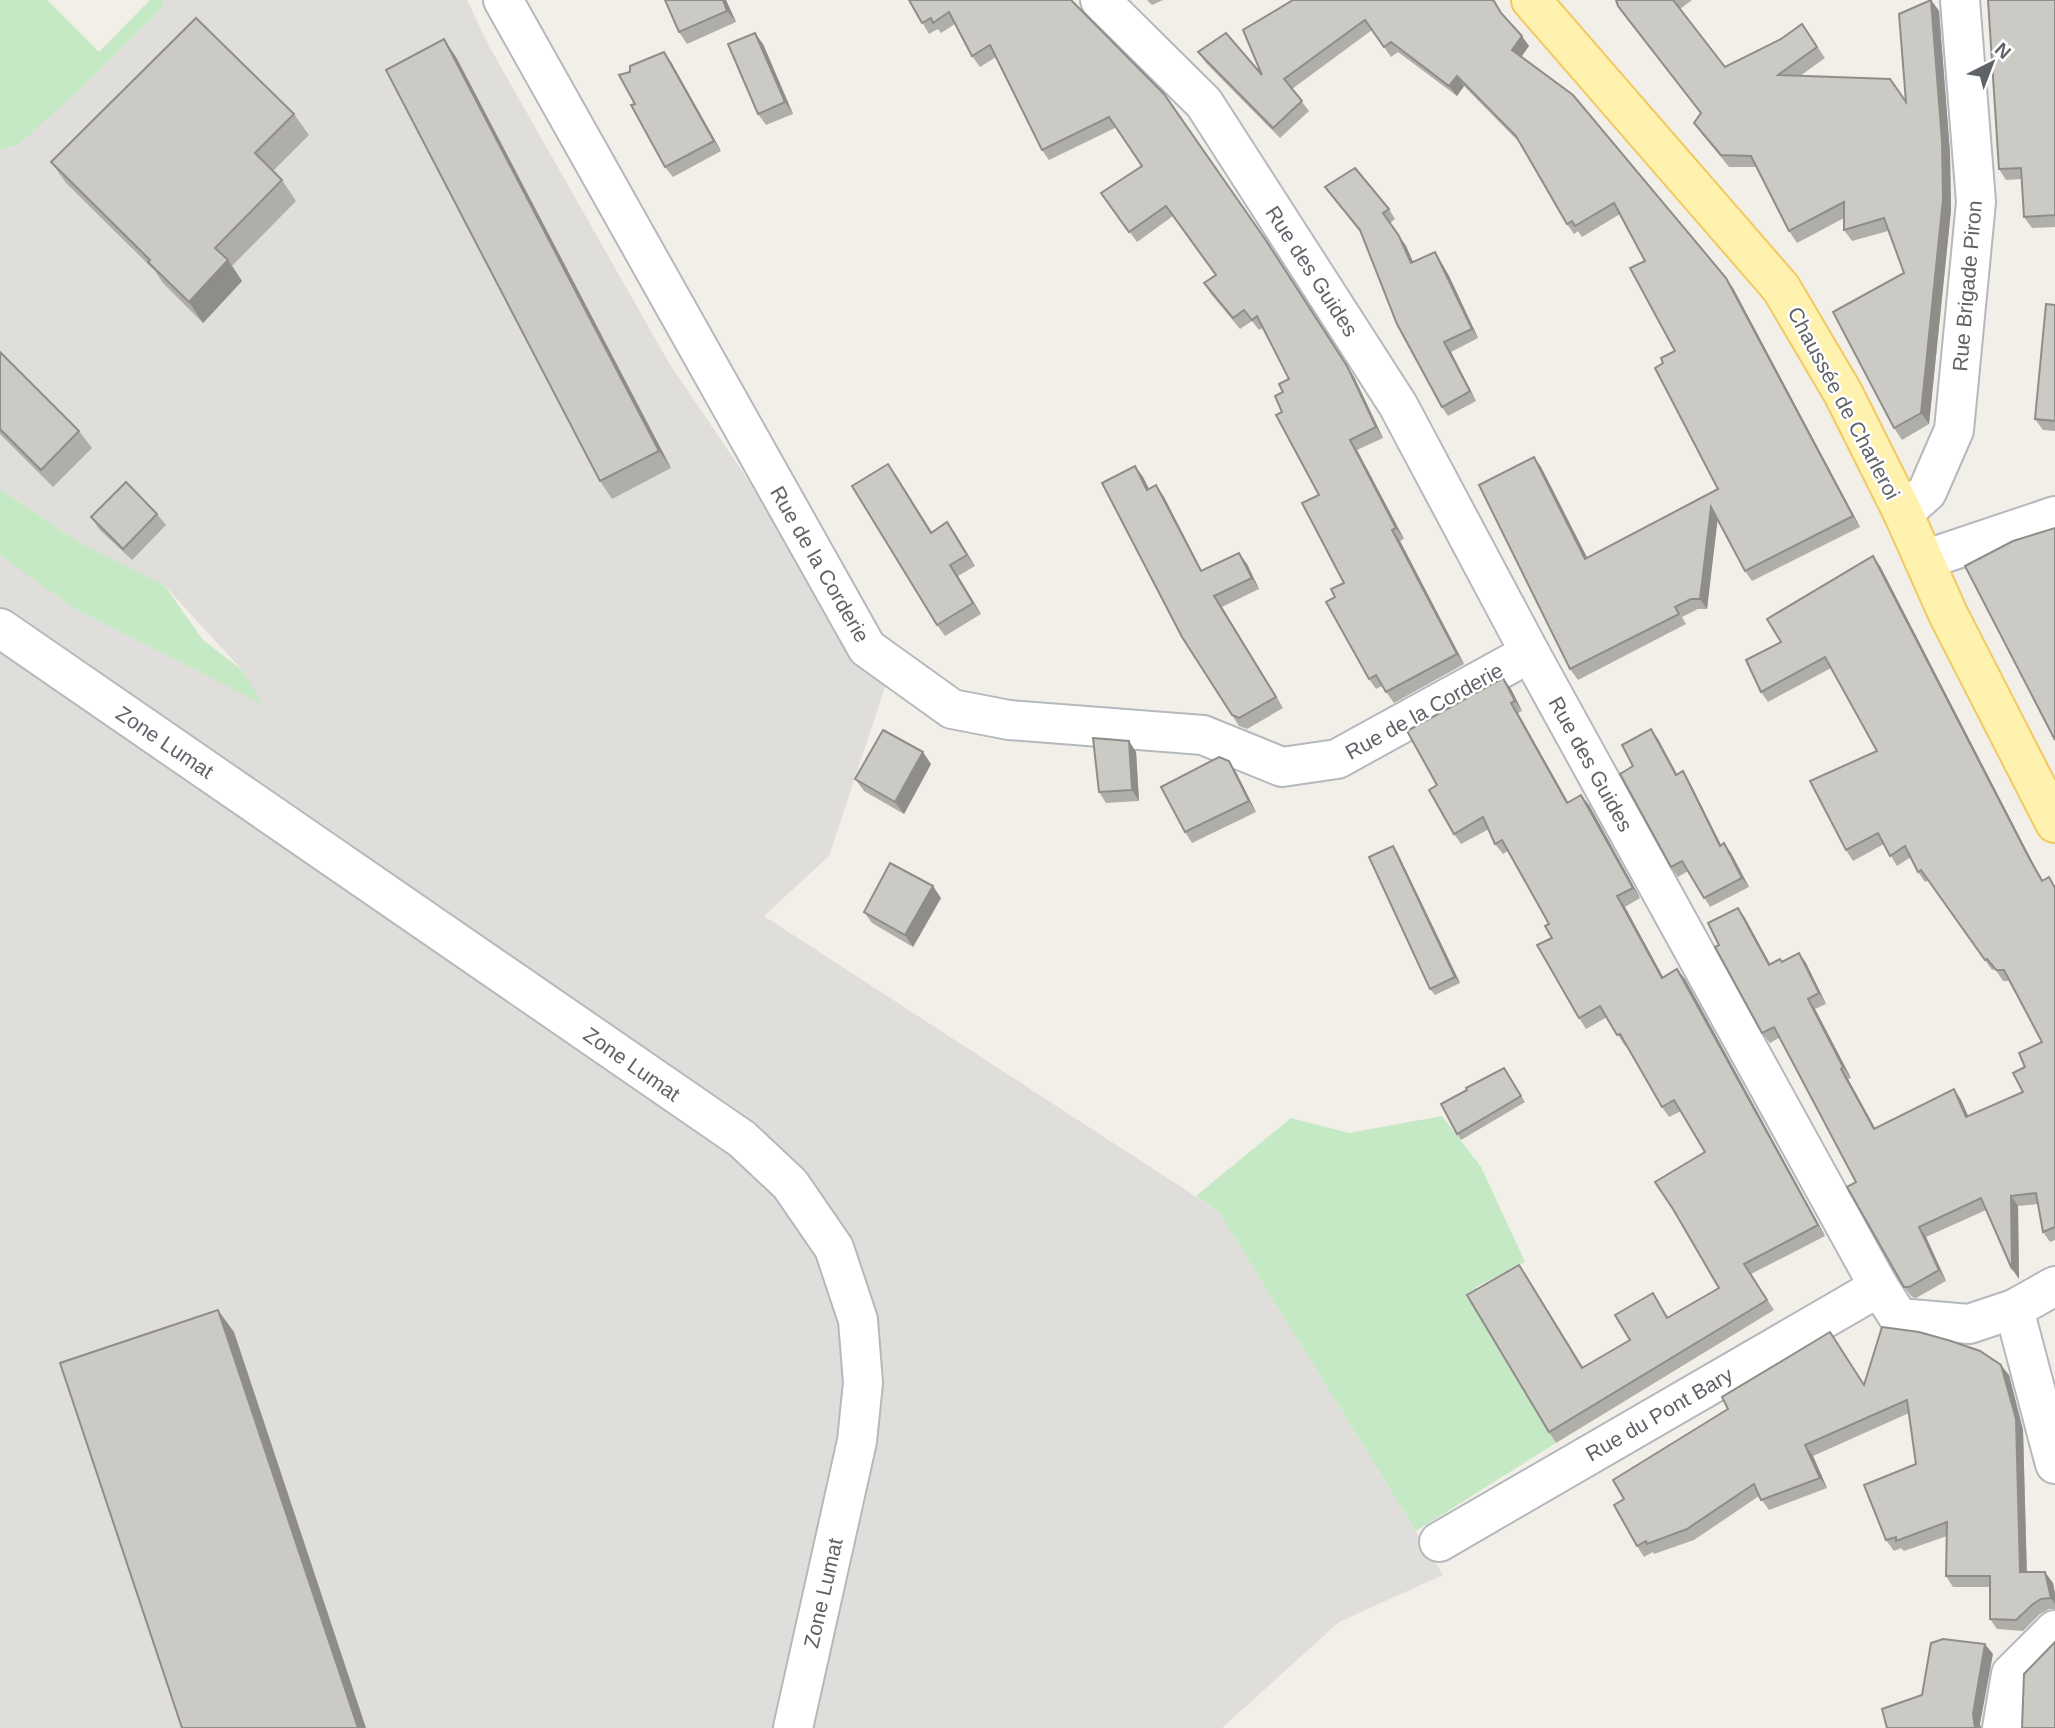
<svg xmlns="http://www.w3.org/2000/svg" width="2055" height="1728" viewBox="0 0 2055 1728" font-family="Helvetica,sans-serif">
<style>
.industrial{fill:#e0deda}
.green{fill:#c5e8c5}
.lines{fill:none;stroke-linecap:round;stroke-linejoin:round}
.minor-casing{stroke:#b5b8bc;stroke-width:42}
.major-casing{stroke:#f2c960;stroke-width:42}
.minor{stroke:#fff;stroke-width:38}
.major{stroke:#fff2af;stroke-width:38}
.wall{fill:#afaea9}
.shaded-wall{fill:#8f8d8a}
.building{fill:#cccac5;stroke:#8f8d8a;stroke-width:2}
.labels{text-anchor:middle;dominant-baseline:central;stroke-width:5;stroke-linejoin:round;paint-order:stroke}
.street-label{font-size:21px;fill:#5f6368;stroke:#fff}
</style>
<rect width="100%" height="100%" fill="#f1efe8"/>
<path class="industrial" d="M164,0h303l22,46 180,317 217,321 -57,172 -65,60 454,295 225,364 -104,47 -117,106h-1222v-1177l77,59 185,93 -20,-33 -78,-85 -82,-41 -82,-55v-339l18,-5 55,-49 89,-88z"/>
<g class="green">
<path d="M0,0h47l52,52 51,-52h14l-2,8 -89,88 -55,49 -18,5z"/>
<path d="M0,489l82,55 82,41 39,55 39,30 21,34 -186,-94 -77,-55z"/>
<path d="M1442,1116l39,51 44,95 -49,25 53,109 27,47 -140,88 -198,-320 -22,-15 95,-78 58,15z"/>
</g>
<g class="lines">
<g class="minor-casing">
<g id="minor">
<path d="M503,0l364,648 85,61 57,11 194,15 79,32 55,-8 193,-106"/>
<path d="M1100,0l104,103 194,302 132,248 349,634 20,31 70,6 45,-15 41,155"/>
<path d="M1903,513l24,-21 27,-62 22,-228 -16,-202"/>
<path d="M1924,560l131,-44"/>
<path d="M0,628l742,511 48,45 44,64 24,72 5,63 -6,58 -64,287"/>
<path d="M2014,1309l41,-23"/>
<path d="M1439,1542l440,-255"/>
<path d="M2002,1728l9,-54 44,-44"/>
</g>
</g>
<g class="major-casing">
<path id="major" d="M1531,0l250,288 62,105 60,120 45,101 107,209"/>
</g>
<use href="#minor" class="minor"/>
<use href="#major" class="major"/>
</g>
<g class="wall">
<path d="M665,0h61l10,22 -49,22 -8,-12z"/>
<path d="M909,0h162l283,377 29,61 -26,12 47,89 -4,2 64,123 -70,39 -12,-17 -6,3 -7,-10 -34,-82 9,-14 -25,-88 -37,-83 1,-20 6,-13 -26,-51 -4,2 -7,-9 -12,8 -29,-35 -7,-11 12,-8 -43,-59 -36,26 -36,-49 41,-27 -25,-39 -68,33 -7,-10 -46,-93 -16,10 -8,-11 -17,-32 -14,9 -3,-4 -9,5z"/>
<path d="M1147,0h16l-11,5z"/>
<path d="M1293,0l208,12 3,5 25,29 -8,11 205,221 7,10 127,239 -108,54 -7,-10 -28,-52 -10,90h-9l-16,8 4,7 -108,56 -8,-11 -36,-212 7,10 46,91 131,-69 -55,-126 12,-12 -30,-90 -25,-47 -38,23 -4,-6 -4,3 -7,-10 -47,-81 -56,-57 -7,10 -59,-44 -7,5 -19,-27 -80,59 17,22 -29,27 -75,-76 -7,-10 64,23z"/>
<path d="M1616,0h76l-12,9 45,58 56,-28 21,-15 23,34 -25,18 106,26 25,-102 8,11 11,142 1,57 -22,214 -27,16 -8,-12 10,-155 -16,-42 -36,10 -8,-11v-12l-47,25 -8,-12 -32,-64h-28l-27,-33 -8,-11 7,-10 -75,-95 -8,-12z"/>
<path d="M2055,0v227l-23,1 -8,-11 -3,-38 -15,1 -7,-11z"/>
<path d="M763,44l30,70 -27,11 -8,-11z"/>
<path d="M456,57l215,411 -59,31 -12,-18z"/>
<path d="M671,62l50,89 -48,26 -8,-10 -30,-63z"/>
<path d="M294,114l15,21 -36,36 9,9 14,21 -64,65 10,15 -39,42 -40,-40 -8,-12 -89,-88 -15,-21z"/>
<path d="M1325,187l64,22 6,10 -5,4 16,23 7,16 22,-10 6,10 8,14 29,62 -27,14 25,49 -28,15 -6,-9 -81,-174z"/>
<path d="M2055,305v126l-12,-1 -8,-11z"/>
<path d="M0,352l79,79 13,17 -39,39 -53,-53z"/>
<path d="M1135,466l8,11 6,12 7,-4 8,12 38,74 45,-7 12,25 -37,18 61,101 -36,21 -8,-3 -7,-11z"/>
<path d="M896,475l36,57 15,-10 28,44 -17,10 23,38 -36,22 -8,-11z"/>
<path d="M157,514l9,11 -34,35 -33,-31 -8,-12z"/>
<path d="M1880,566l155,301 8,14 6,-4 6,9v354l-5,2 -7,-10 -5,-28 -20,2 1,73 -33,-69 -60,27 20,44 -30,17 -4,-1 -8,-10 -48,-105 -77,-144 -9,5 -8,-10 -43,-88 19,-37 7,10 25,46 12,-2 17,-9 7,10 20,41 -11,5 36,69 -3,1 27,49 79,-39 7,11 7,16 55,-24 2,-25 17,-25 -33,-61h-6l-8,-12 -3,1 -63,-90 -4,2 -7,-10 -7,-15 -14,9 -13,-22 -31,17 -7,-11 31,-99 -46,-83 -63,34 -7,-10 20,-50z"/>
<path d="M1503,678l8,11 11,22 -4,2 50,89 21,3 51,93 -15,9 38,70 22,2 140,257 -74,38 23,36 -218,133 -7,-11 -23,-157 57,92 47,-27 23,-47 15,24 51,-29 -14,-136 -24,-41 -12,6 -7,-10 -36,-62 -1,1 -18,-29 -21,12 -7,-11 -27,-80 -3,-14 -41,-73 -5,3 -8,-10 -6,-15 -28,15 -7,-10 -17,-49z"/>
<path d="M1651,729l7,10 19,35 6,-3 6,10 32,64 3,-2 7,10 18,34 -39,20 -22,-36 -10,6 -7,-10 -38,-101z"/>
<path d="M1129,741l7,11 3,49 -33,2 -7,-11z"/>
<path d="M931,764l-27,50 -40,-23 -9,-12z"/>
<path d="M1236,772l20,40 -64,31 -7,-11z"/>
<path d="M1393,846l4,6 63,131 -25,12 -5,-6z"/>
<path d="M941,898l-28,49 -41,-24 -8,-11z"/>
<path d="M1504,1068l21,34 -64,38 -4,-6 10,-44z"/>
<path d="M1830,1332l34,52 145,-9 14,55 4,142 26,11 2,11v15h-6l-9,5 -17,17 -26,-2 -7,-10v-32h-37l-7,-11 1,-40 -43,15 -3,-3 -7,3 -8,-11 30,-76 -7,-51 -96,43 14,32 -58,22 -10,-14 -65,44 -40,14 -1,-2 -9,5 -7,-11 -13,-47 104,-90z"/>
</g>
<g class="shaded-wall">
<path d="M723,0h3l10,22 -9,-11z"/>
<path d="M1931,0l8,11 11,142 1,57 -22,214 -8,-11z"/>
<path d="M755,33l8,11 30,70 -8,-12z"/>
<path d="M1522,36l7,10 -10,14 -7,-10z"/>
<path d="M444,39l12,18 215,411 -12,-17z"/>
<path d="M664,52l7,10 50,89 -7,-10z"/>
<path d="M1457,76l7,10 -7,10 -8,-10z"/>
<path d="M1399,236l7,10 12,27 -7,-10z"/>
<path d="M1272,249l82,128 29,61 -7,-11z"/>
<path d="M1435,252l6,10 8,14 29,62 -6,-9z"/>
<path d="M228,260l14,21 -39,42 -14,-21z"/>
<path d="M1726,278l7,10 127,239 -7,-11z"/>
<path d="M1444,342l7,10 25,49 -6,-10z"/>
<path d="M1350,440l7,10 47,89 -8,-11z"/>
<path d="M1534,457l7,10 52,102 -8,-10z"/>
<path d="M1135,466l8,11 12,24 -8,-11z"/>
<path d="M1156,485l8,12 44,86 -7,-12z"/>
<path d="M1711,507l7,10 -11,92 -7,-10z"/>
<path d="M947,522l8,11 20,33 -8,-11z"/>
<path d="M1392,530l8,11 64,123 -7,-10z"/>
<path d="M1239,553l8,11 12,25 -7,-11z"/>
<path d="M1873,556l7,10 155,301 14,24 -7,-10 -14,-25z"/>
<path d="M950,565l8,11 23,38 -8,-11z"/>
<path d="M1214,596l8,11 61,101 -7,-11z"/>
<path d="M1503,678l8,11 11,22 -7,-10z"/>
<path d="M1511,703l7,10 56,100 -7,-10z"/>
<path d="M1651,729l7,10 24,45 -6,-9z"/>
<path d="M1129,741l7,11 3,49 -7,-11z"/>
<path d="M923,752l8,12 -27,50 -9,-12z"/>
<path d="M1229,761l7,11 20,40 -7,-11z"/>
<path d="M1683,771l6,10 37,74 -6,-9z"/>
<path d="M1581,795l8,10 51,93 -7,-10z"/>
<path d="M1724,843l7,10 18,34 -7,-9z"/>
<path d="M1393,846l4,6 63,131 -5,-6z"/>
<path d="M933,886l8,12 -28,49 -8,-12z"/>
<path d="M1617,896l8,11 44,81 -7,-10z"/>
<path d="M1738,908l7,10 31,57 -7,-10z"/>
<path d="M1799,953l7,10 20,41 -7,-11z"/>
<path d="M1677,969l8,10 140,257 -7,-11z"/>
<path d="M1808,999l7,10 36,69 -8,-11z"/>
<path d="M1841,1069l7,10 33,60 -7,-10z"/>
<path d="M1954,1089l7,11 12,27 -7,-10z"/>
<path d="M2011,1196l7,10 1,73 -7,-10z"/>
<path d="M1919,1227l7,10 20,44 -7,-11z"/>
<path d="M1519,1265l7,10 63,103 -7,-10z"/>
<path d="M218,1310l16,22 132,396h-8z"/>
<path d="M2001,1365l8,10 14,55 4,153 -7,-11z"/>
<path d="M1805,1445l8,11 14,32 -7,-10z"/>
<path d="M2045,1572l8,11 2,11v10l-4,-6z"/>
<path d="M1985,1644l8,10 -13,70 1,4h-6l-2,-14z"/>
</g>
<g class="building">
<path d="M665,0h58l4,11 -48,21z"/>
<path d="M909,0h162l93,94 101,145 82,127 29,61 -26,13 46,88 -4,2 65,124 -71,38 -10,-17 -7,4 -43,-77 9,-5 -4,-8 13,-6 -42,-80 17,-8 -43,-80 6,-3 -7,-16 8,-4 -4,-8 10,-5 -32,-63 -5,4 -8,-10 -11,8 -29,-35 12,-8 -50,-69 -37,26 -28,-39 41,-27 -33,-49 -67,33 -52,-105 -18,11 -23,-44 -16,11 -2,-5 -9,5z"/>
<path d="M1293,0h199l2,1 7,12 21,23 -10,14 61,45 153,183 127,238 -108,55 -34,-64 -11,92h-9l-16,8 4,7 -109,55 -91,-184 55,-28 51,102 133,-70 -63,-121 8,-5 -2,-5 14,-7 -45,-83 15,-7 -31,-58 -39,23 -3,-5 -5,3 -51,-88 -59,-60 -8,10 -58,-44 -7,5 -19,-27 -81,59 18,22 -29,27 -75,-76 28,-19 36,42 -19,-45z"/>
<path d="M1616,0h57l52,67 56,-28 21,-15 15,23 -39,28 112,4 16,23 -7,-88 32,-14 11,141 1,58 -22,214 -27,15 -61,-116 71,-39 -20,-55 -40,12v-28l-55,29 -38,-75 -30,-1 -27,-32 7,-10 -83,-107z"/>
<path d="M1988,0h67v215l-31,2 -3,-49 -22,1z"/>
<path d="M196,18l98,96 -39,39 27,27 -67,68 13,12 -39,42 -41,-40 2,-2 -99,-98z"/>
<path d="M755,33l30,69 -27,12 -30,-70z"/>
<path d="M444,39l215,412 -59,30 -214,-411z"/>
<path d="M664,52l50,89 -49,26 -34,-62 4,-1 -16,-29 11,-3v-6z"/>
<path d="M1355,168l34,41 -6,4 16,23 12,27 24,-11 37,77 -28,13 26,49 -28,16 -45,-83 -37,-94 -35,-43z"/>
<path d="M2046,304l9,1v116l-20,-2z"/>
<path d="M0,352l79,79 -38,39 -41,-41z"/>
<path d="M888,464l43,69 16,-11 20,33 -17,10 23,38 -36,22 -85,-139z"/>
<path d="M1135,466l12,24 9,-5 45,86 38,-18 13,25 -38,18 62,101 -37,21 -7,-3 -50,-78 -80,-154z"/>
<path d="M126,482l31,32 -34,35 -32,-32z"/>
<path d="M2055,528v212l-90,-174 48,-25z"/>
<path d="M1873,556l155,300 14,25 7,-4 6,11v339l-12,5 -7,-39 -25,3 1,73 -31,-71 -62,29 20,43 -30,17h-5l-57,-100 9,-5 -82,-155 -12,6 -47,-86 4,-2 -11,-22 30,-15 31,57 11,-6 2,3 17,-9 20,40 -11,6 35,68 -2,2 33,60 80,-40 12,28 57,-25 -10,-19 12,-6 -6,-14 23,-11 -38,-72h-8l-9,-11 -2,1 -64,-90 -3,2 -13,-26 -15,10 -12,-23 -32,17 -36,-69 67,-30 -52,-94 -64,35 -15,-32 35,-18 -14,-23z"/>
<path d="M1503,678l12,23 -4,2 56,100 14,-8 52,93 -16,8 45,82 15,-9 141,256 -74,39 23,36 -218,132 -82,-137 52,-30 63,103 48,-28 -15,-25 38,-22 14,25 52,-30 -46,-79 -18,-27 50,-30 -31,-52 -12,7 -42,-73 -3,1 -17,-29 -21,12 -42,-73 15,-7 -7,-12 4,-2 -47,-84 -7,4 -12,-27 -29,17 -25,-44 8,-5 -30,-54z"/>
<path d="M1651,729l25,46 7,-4 37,75 4,-3 18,35 -38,20 -22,-37 -11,6 -51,-93 13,-8 -11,-21z"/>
<path d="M883,730l40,22 -28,50 -40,-23z"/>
<path d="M1093,738l36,3 3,49 -33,2z"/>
<path d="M1219,757l10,4 20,40 -64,31 -24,-45z"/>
<path d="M1393,846l62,131 -25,12 -61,-132z"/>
<path d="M890,863l43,23 -28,49 -41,-23z"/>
<path d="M1504,1068l17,28 -64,38 -16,-30 26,-14 -1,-2z"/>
<path d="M218,1310l140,418h-176l-122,-365z"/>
<path d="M1882,1327l37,5 32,9 29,10 21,14 15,54 4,153h25l6,26 -10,1 -8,5 -17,16 -26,-1v-43h-44l1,-54 -51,19v-4l-10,3 -22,-55 52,-21 -9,-64 -102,45 15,33 -59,22 -7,-16 -67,45 -40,15 -1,-3 -9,5 -23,-41 10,-6 -11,-19 115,-71 -6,-12 108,-65 34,53z"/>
<path d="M1943,1639l42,5 -12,70 2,14h-88l-5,-19 40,-14 9,-52z"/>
<path d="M2055,1642v86h-33l2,-54z"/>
</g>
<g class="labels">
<g class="street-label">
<text transform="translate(1312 271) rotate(57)">Rue des Guides</text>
<text transform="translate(1967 286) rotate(-85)">Rue Brigade Piron</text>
<text transform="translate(1844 403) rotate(62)">Chaussée de Charleroi</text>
<text transform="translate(820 564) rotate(60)">Rue de la Corderie</text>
<text transform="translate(1424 711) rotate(-29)">Rue de la Corderie</text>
<text transform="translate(165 742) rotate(34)">Zone Lumat</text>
<text transform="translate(1591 764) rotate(61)">Rue des Guides</text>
<text transform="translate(632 1064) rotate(35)">Zone Lumat</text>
<text transform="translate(1659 1414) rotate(-30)">Rue du Pont Bary</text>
<text transform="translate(823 1593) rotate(-77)">Zone Lumat</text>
</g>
</g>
<g transform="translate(1992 63) rotate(42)" stroke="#ffffff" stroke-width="5" paint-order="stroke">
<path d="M0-5L12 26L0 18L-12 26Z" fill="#5f6368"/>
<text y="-10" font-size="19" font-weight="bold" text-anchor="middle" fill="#5f6368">N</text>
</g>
</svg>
